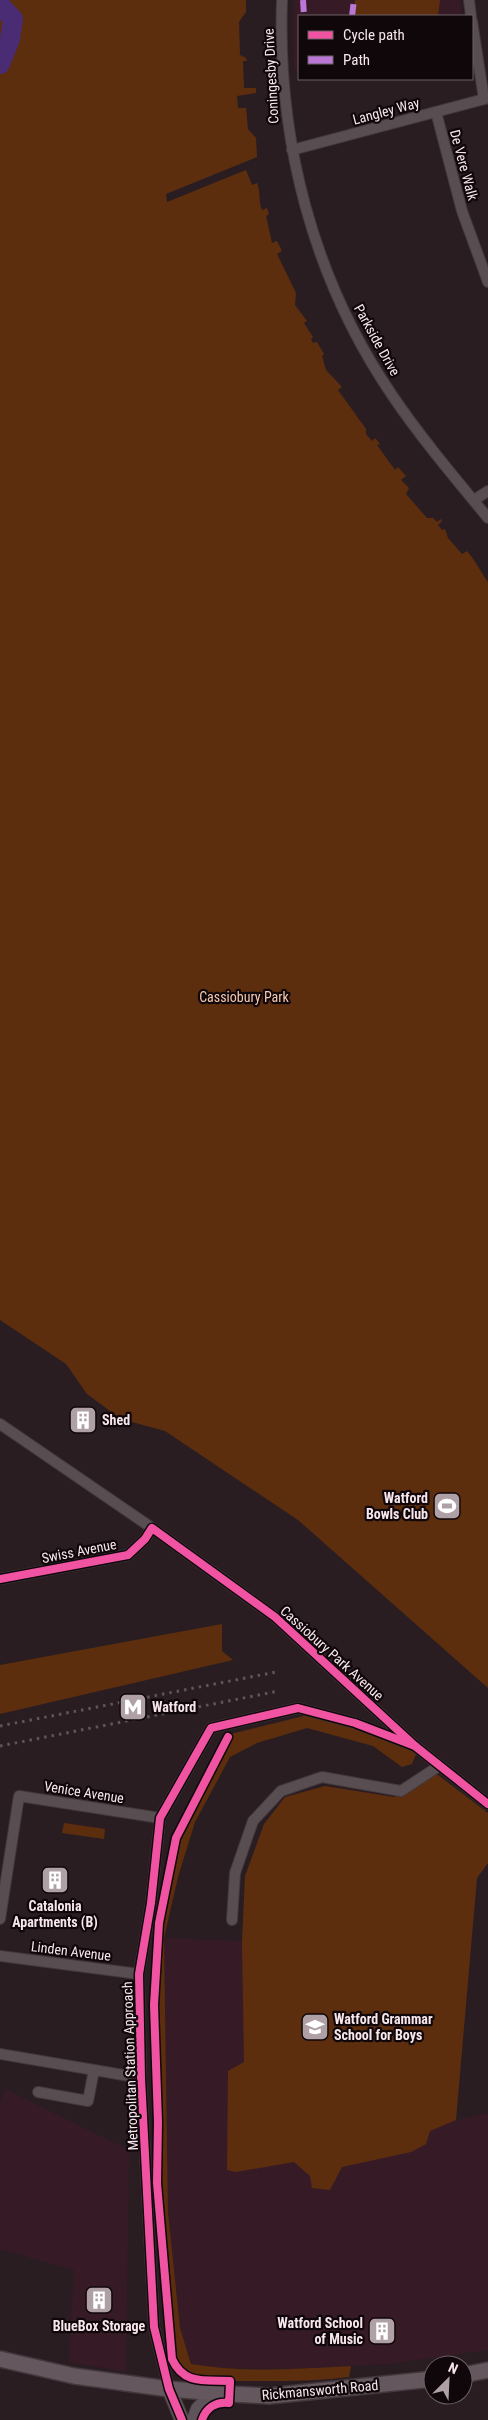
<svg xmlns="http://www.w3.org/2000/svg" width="488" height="2420" viewBox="0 0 488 2420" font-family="'Roboto Condensed',sans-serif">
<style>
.built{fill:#361b26}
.green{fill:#5d2e0e}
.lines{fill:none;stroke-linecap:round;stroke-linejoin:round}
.river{stroke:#492c73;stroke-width:20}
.street-casing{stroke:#43383c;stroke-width:12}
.secondary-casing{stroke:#43383c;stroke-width:16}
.primary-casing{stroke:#43383c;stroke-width:18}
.street{stroke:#584e52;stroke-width:10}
.secondary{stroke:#5e5358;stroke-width:14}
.primary{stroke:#64575e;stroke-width:15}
.rail{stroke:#5f5458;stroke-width:3;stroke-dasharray:2.5 5;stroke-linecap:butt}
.quiet{stroke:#ba77d6;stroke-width:6;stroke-dasharray:12 6;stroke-linecap:butt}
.cycleway-casing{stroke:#10070a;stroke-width:11}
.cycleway{stroke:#f153a3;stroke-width:8}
.labels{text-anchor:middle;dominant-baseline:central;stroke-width:4.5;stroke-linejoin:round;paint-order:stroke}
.street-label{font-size:14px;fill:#f7e6ec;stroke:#10070a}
.park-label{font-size:14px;fill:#f7c9b0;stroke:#10070a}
.poi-label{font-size:14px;font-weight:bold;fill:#f7e6ec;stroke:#10070a;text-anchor:start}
</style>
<rect width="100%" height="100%" fill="#291d22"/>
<g class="built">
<path d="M294,0h166l2,16h-163v54l-5,1z"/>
<path d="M428,1774l60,39v50l-11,15 -21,242 32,-7v237l-100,14 -90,5 -86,-1 -20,-4 -12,-36 -12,-116 -4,-274 78,3 3,-65 19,-52 21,-27 40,-11 69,11z"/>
<path d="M5,2089l124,61 -3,222 -57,-10 5,-92 -74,-21v-147z"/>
</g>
<g class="green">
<path d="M0,0h246v12l-7,10 1,33 6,3 1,3h-4l1,27h12v5l-19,3 1,12h8l2,21 8,9 1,19 -91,37 1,8 79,-32 6,15 5,-2c4,9 1,18 5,27l5,-2 2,6 -3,2 6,27 5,-2 5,10 -5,3 19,39 -1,12 12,16 -3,2 9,14 -2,2 2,4 4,-1 7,12 -2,2 4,14 16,17 -4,3 28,39v5l6,7 3,-3 5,6 -3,1 18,25 3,-3 8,9 -5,4 8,8 -3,6 21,24h6l4,4 4,-3 1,2 -4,4 4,5 3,-1 3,9 14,16 5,-3c8,9 13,20 21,31v1106l-190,-168 -133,-89 -44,-12 -34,-25 -21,-30 -66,-44z"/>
<path d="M355,0h85l-2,16h-85z"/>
<path d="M222,1624v27l11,9 -233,54v-49z"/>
<path d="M308,1715l47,11 55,19 6,9 -4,10 -10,3 -29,-21 -66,-18 -50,15 -27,14 -35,65 -17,55 -14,61 4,274 12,116 11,36c53,9 107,5 160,2l-2,11c-40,5 -80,4 -120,4v-4l-40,-2 -11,-11 -12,-45 -6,-65 -8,-253 5,-83 17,-82 53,-101z"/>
<path d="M434,1772l54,41v50l-11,15 -21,242 -26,11 -4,13 -15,8 -69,15 -12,23 -18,-2 -2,-12 -16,-14 -58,10 -9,-2 1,-99 16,-9 -2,-121 3,-65 19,-52 21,-27 40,-11 69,11z"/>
<path d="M64,1823l41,6 -1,10 -42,-6z"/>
</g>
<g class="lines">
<path class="river" d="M0,5l13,14 -3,20 -10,25"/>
<g class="street-casing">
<g id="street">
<path d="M282,0c-5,140 31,279 110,395 29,43 63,83 96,123"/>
<path d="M469,0l2,16"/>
<path d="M472,21l12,78"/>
<path d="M436,112l26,99 26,71"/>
<path d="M292,150l196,-52"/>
<path d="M474,500l14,-9"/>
<path d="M0,1424l152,104 123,89 140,129 73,58"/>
<path d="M0,1579l128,-24 17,-16 7,-11"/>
<path d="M0,1919l19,-123 141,22"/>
<path d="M232,1920l3,-47 18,-52 28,-30 41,-14 79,14 38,-25"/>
<path d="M0,1956l139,18"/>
<path d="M0,2054l141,24"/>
<path d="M38,2092l50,9 6,-31"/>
<path d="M169,2389l-15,-62 -13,-249 -2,-104 12,-71 9,-85 51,-90 87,-20 57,15 60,23"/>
</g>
</g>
<g class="secondary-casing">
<g id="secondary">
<path d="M169,2389l13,31"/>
<path d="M194,2420l4,-11 16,-16"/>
</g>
</g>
<g class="primary-casing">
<g id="primary">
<path d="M0,2359l74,17 95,13 61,5 39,2 164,-17"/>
<path d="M463,2375l25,-5"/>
</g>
</g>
<use href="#street" class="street"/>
<use href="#secondary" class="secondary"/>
<use href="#primary" class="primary"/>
<g class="rail">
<path d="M0,1726l276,-54"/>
<path d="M0,1746l279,-55"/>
</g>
<g class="quiet">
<path d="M303,0l1,16"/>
<path d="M352,16l2,-16"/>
</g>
<g class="cycleway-casing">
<g id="cycleway">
<path d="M0,1579l128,-24 17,-16 7,-11 123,89 140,129 73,58"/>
<path d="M182,2420l-13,-31 -15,-62 -13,-249 -2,-104 12,-71 9,-85 51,-90 87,-20 57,15 60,23"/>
<path d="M202,2420c4,-12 14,-19 27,-17l1,-20v-2c-26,-1 -46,4 -58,-22l-15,-176 1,-61 -4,-117 5,-82 17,-85 52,-101"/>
</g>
</g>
<use href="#cycleway" class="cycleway"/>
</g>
<defs>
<g id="building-square" transform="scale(1.4375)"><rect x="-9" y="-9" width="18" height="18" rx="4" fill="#afa0a5" stroke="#10070a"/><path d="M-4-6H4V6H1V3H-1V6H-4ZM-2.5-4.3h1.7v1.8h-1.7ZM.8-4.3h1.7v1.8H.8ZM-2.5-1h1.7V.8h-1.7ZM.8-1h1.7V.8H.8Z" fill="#fff"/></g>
<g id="stadium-square" transform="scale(1.4375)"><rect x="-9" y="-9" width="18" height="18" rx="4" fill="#afa0a5" stroke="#10070a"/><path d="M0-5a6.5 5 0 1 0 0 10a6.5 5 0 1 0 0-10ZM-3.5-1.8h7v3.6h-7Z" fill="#fff"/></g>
<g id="metro-square" transform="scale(1.4375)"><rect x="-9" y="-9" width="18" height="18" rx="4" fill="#afa0a5" stroke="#10070a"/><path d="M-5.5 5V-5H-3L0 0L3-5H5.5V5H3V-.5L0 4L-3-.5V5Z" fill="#fff"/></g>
<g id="school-square" transform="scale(1.4375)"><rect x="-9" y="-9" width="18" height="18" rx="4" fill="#afa0a5" stroke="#10070a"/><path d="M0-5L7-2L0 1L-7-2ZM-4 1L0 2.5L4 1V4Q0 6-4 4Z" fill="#fff"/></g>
</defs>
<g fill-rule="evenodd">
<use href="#building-square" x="83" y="1420"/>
<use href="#stadium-square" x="447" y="1506"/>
<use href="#metro-square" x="133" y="1707"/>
<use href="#building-square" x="55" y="1880"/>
<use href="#school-square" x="315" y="2027"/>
<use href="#building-square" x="99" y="2300"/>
<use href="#building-square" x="382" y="2331"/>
</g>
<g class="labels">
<g class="street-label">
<text transform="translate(271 76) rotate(-93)">Coningesby Drive</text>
<text transform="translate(386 111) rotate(-15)">Langley Way</text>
<text transform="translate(464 165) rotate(75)">De Vere Walk</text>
<text transform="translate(377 340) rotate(61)">Parkside Drive</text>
<text transform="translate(79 1551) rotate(-11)">Swiss Avenue</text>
<text transform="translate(332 1653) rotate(42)">Cassiobury Park Avenue</text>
<text transform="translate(84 1792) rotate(9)">Venice Avenue</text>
<text transform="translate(71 1951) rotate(7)">Linden Avenue</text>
<text transform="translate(130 2066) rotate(-92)">Metropolitan Station Approach</text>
<text transform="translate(320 2390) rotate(-5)">Rickmansworth Road</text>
</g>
<g class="park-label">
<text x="244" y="997">Cassiobury Park</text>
</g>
<g class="poi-label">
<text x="102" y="1420">Shed</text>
<text x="428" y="1498" text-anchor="end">Watford<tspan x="428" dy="16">Bowls Club</tspan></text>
<text x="152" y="1707">Watford</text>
<text x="55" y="1906" text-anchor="middle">Catalonia<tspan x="55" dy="16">Apartments (B)</tspan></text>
<text x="334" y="2019">Watford Grammar<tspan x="334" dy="16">School for Boys</tspan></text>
<text x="363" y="2323" text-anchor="end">Watford School<tspan x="363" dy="16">of Music</tspan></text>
<text x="99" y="2326" text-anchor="middle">BlueBox Storage</text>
</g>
</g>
<rect x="298" y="15" width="175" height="65" fill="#10070a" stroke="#6c6064"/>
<rect x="308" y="31" width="25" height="8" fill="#f153a3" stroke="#6c6064"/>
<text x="343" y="40" font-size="15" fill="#f7e6ec">Cycle path</text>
<rect x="308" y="56" width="25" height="8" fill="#ba77d6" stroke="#6c6064"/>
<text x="343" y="65" font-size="15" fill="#f7e6ec">Path</text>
<g transform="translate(448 2380) rotate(24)"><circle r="24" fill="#10070a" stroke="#6c6064"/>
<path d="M0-4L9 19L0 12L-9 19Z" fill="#afa0a5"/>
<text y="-8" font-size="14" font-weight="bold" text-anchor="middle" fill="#f7e6ec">N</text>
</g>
</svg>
